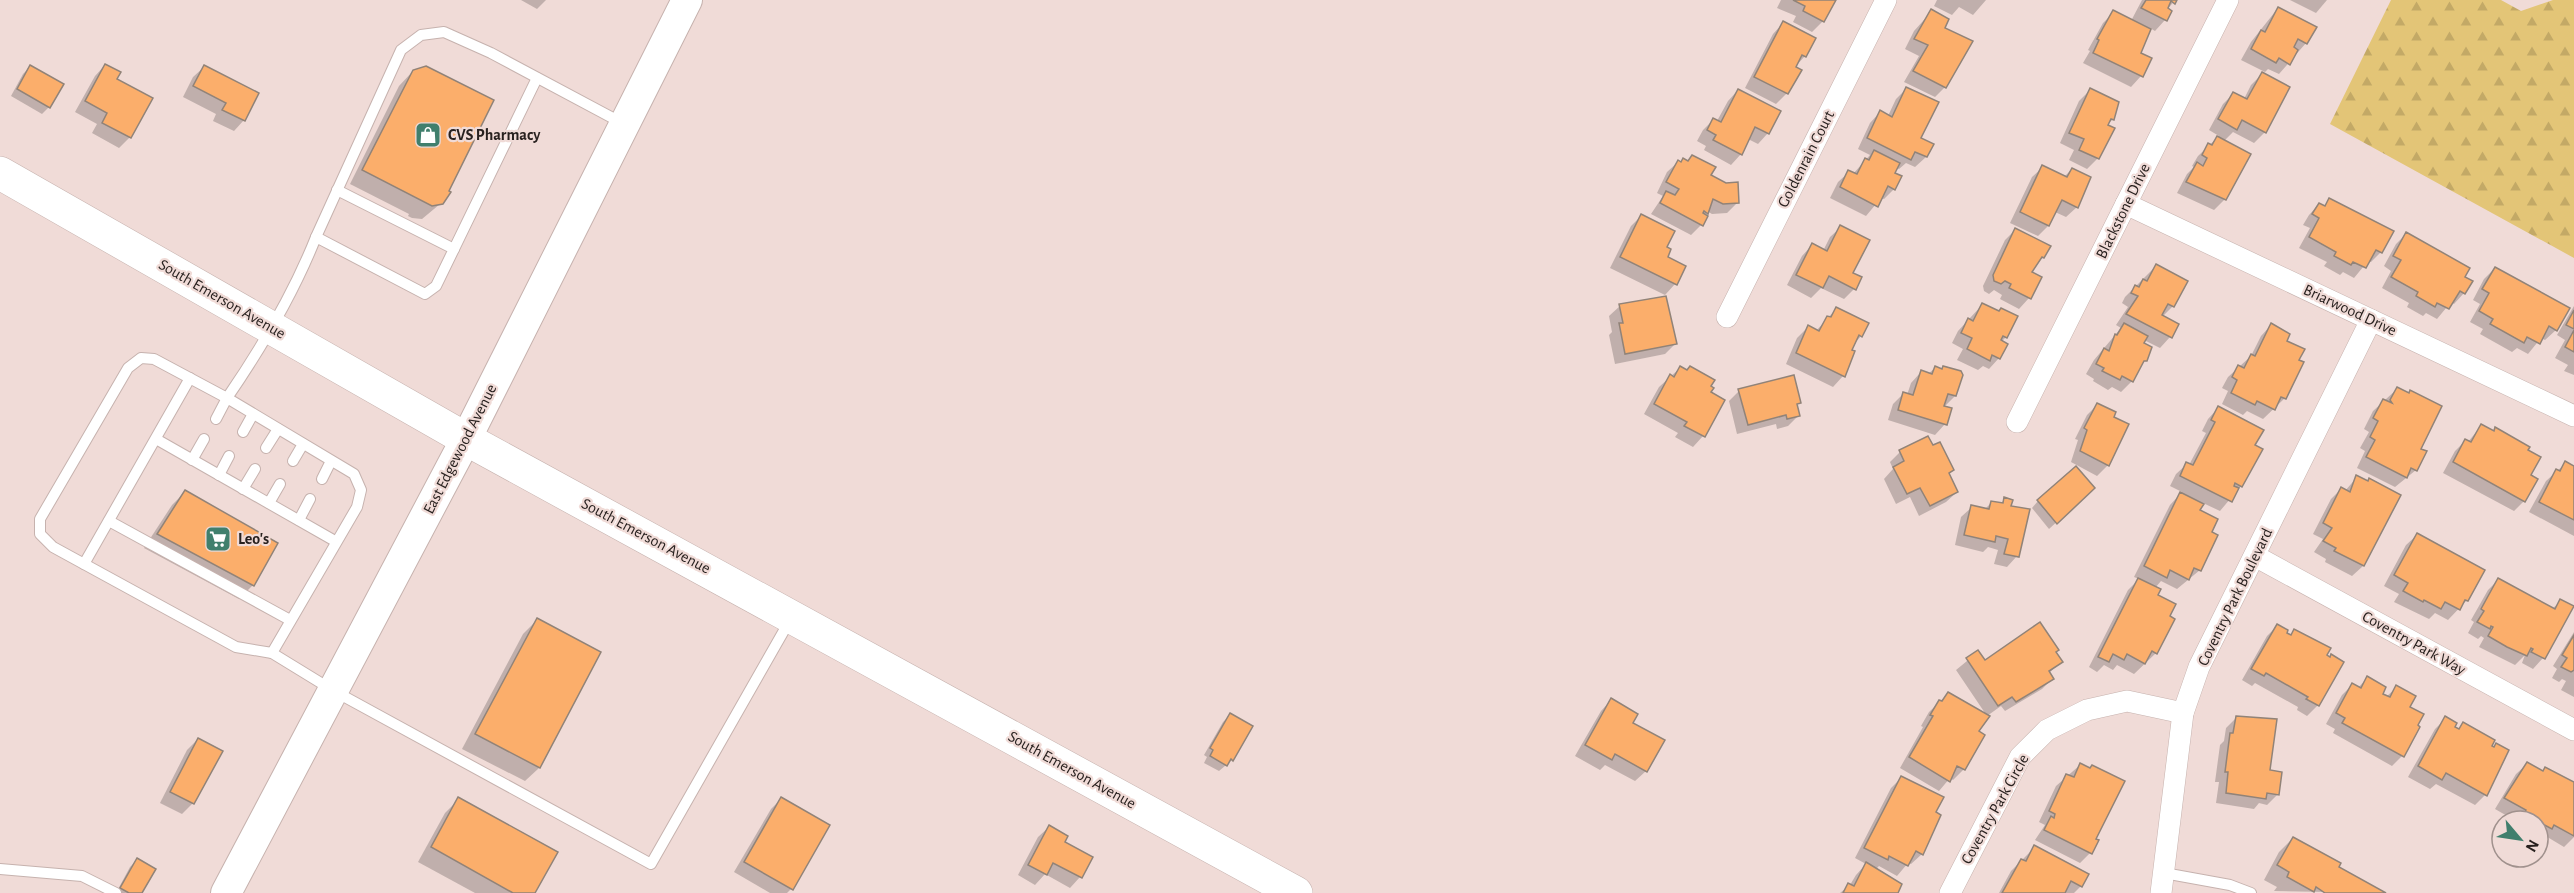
<svg xmlns="http://www.w3.org/2000/svg" width="2574" height="893" viewBox="0 0 2574 893" font-family="'Alegreya Sans',sans-serif">
<style>
.forest{fill:url(#forest-firs)}
.shadow{fill:#0003}
.building{fill:#fbae6b;stroke:#918378;stroke-width:1.5}
.lines{fill:none;stroke-linecap:round;stroke-linejoin:round}
.service-casing{stroke:#c6b2ae;stroke-width:12}
.minor-casing{stroke:#c6b2ae;stroke-width:22}
.secondary-casing{stroke:#c6b2ae;stroke-width:32}
.primary-casing{stroke:#c6b2ae;stroke-width:34}
.service{stroke:#fff;stroke-width:10}
.minor{stroke:#fff;stroke-width:21}
.secondary{stroke:#fff;stroke-width:30}
.primary{stroke:#fff;stroke-width:33}
.labels{text-anchor:middle;dominant-baseline:central;stroke-width:4.5;stroke-linejoin:round;paint-order:stroke}
.poi-label{font-size:16px;font-weight:bold;fill:#28211f;stroke:#f0dbd7;text-anchor:start}
.street-label{font-size:16px;fill:#28211f;stroke:#f0dbd7}
</style>
<defs>
<pattern id="forest-firs" width="22" height="20" patternUnits="userSpaceOnUse" patternTransform="scale(1.5)"><rect width="22" height="20" fill="#e3c577"/><path d="M5 1l3.5 6h-7zM16 11l3.5 6h-7z" fill="#c3a966"/></pattern>
</defs>
<rect width="100%" height="100%" fill="#f0dbd7"/>
<path class="forest" d="M2391,0h110l20,11 32,-11h21v258l-244,-134z"/>
<g class="shadow">
<path d="M521,0h25l-9,9z"/>
<path d="M1781,0h53l-11,21 -11,11 -19,-10 3,-6 -19,-8z"/>
<path d="M1937,0h49l-13,15 -14,-8 -7,8 -18,-9z"/>
<path d="M2142,0h33l-8,10 3,1 -5,9 -10,11 -5,-3 -11,26 2,22 -10,11 -48,-24 7,-12 -2,-1 15,-27 11,-11 17,9z"/>
<path d="M2290,0h37l-11,13z"/>
<path d="M2278,8l28,35 -27,31 -11,-5 -3,3 -24,-12 10,-18z"/>
<path d="M1932,11l11,17 2,59 -10,10 -31,-15 15,-26 -14,-7 9,-18z"/>
<path d="M1783,23l22,33 -11,12 6,3 -13,22 -11,11 -31,-16 28,-54z"/>
<path d="M105,65l10,15 36,19 -21,38 -11,11 -27,-15 5,-9 -22,-12 20,-36z"/>
<path d="M30,67l19,40 -7,7 -31,-18 12,-22z"/>
<path d="M204,67l40,53 -10,11 -21,-10 3,-7 -33,-17 10,-20z"/>
<path d="M413,71l34,121 -1,7 -24,20 -10,-1 -4,-2 1,-2 -59,-30 49,-98z"/>
<path d="M2262,74l3,58 -11,11 -21,-11 -9,9 1,58 -11,11 -37,-17 10,-19 7,-7 -2,-1 6,-10 21,-20 -10,-6 14,-26 10,-10 11,5 7,-14z"/>
<path d="M1907,88l12,51 13,6 -6,12 -11,10 -9,-4 -7,6 -3,-1 -3,5 1,16 -10,10 -3,-1 -15,18 -36,-18 8,-16 11,-10 4,2 17,-19 -12,-6 12,-26 10,-11 8,4 8,-17z"/>
<path d="M1738,90l30,43 -10,11 -10,-5 -7,15 -10,11 -27,-15 2,-4 -9,-5 6,-11 11,-11 3,2 11,-20z"/>
<path d="M2090,90l23,29 -7,7 -8,32 -11,11 -18,-9 5,-10 -14,-7 19,-42z"/>
<path d="M1692,156l46,46 -11,11 -15,1 -5,-3 -6,14 -10,10 -40,-21 12,-18 -6,-3 10,-21 11,-10h9z"/>
<path d="M2043,167l21,10 8,-8 5,38 -11,10 -11,-5 -7,14 -10,10 -28,-13 22,-46z"/>
<path d="M2329,200l52,52 -10,10 -3,-1 -14,17 -11,-6 -3,3 -16,-9 3,-4 -28,-14 11,-20 -7,-3 6,-10 10,-11 4,3z"/>
<path d="M1641,216l24,32 1,10 18,9 -9,17 -10,11 -55,-27 21,-42z"/>
<path d="M1841,227l13,62 -10,10 -23,-11 -10,10 -24,-13 15,-29 10,-11 11,6 7,-14z"/>
<path d="M2015,230l28,27 -13,15 10,6 -11,20 -10,11 -19,-10 2,-4 -8,-5 -5,4 -5,-3 -1,-5 22,-46z"/>
<path d="M2406,234l65,48 -7,11 -10,11 -3,-2 -14,17 -11,-6 -3,3 -16,-9 2,-4 -27,-15 9,-17 -7,-5 12,-22z"/>
<path d="M2156,266l17,40 -11,11 15,8 -7,12 -10,11 -16,-8 -2,3 6,12 -16,26 -11,11 -9,-5 -4,3 -15,-9 1,-2 -8,-5 8,-14 27,-32 -5,-3 12,-18 -6,-4 3,-6z"/>
<path d="M2495,268l61,62 -11,10 -4,-2 -13,16 -11,-6 -5,4 -32,-18 3,-5 -13,-7 10,-18 -7,-4 11,-21z"/>
<path d="M1982,305l24,32 -5,5 -2,16 -10,11 -6,-3 -5,4 -21,-10 6,-11 -11,-6 6,-12z"/>
<path d="M1620,306l55,38 -10,10 -50,10 -6,-29 3,-3 -3,-16z"/>
<path d="M2574,306v69l-10,-4 4,-6 -13,-7 10,-18 -8,-5z"/>
<path d="M1837,308l24,28 -12,14 4,2 -10,24 -10,11 -47,-23 11,-26 11,-11 8,4z"/>
<path d="M2271,325l14,16v57l-22,21 -16,-8 -4,4 -21,-11 6,-13 -6,-3 6,-11 23,-21 10,-20z"/>
<path d="M1680,368l29,19v6l14,7 -20,36 -10,11 -18,-10 3,-4 -34,-19 15,-27z"/>
<path d="M1935,368l20,28 -11,11 1,17 -10,11 -47,-15 5,-16 10,-10 4,1 4,-12 10,-11 7,2z"/>
<path d="M2397,389l22,60 -3,21 -21,17 -38,-19 8,-17 -5,-3 9,-16 -5,-3 9,-18z"/>
<path d="M1739,391l60,11 -3,4 2,10 -10,10 -11,3 -1,-5 -39,10 -8,-33z"/>
<path d="M2097,405l11,60 -11,11 -26,-14 7,-22 -3,-1 12,-24z"/>
<path d="M2218,408l35,37 -12,41 -21,25 -17,-8 -5,8 12,22 -10,37 -23,19 -16,-8 -6,7 1,65 -22,21 -17,-9 -4,5 -9,-5 -7,7 -8,-5 39,-77 11,-11 -5,-2 36,-72 12,-13 -12,-6 6,-12 11,-10 2,1 17,-32 -4,-2 6,-12z"/>
<path d="M2481,426l12,6 2,-3 31,22 3,25 -5,25 -10,10 -71,-38 12,-22 10,-10 3,1z"/>
<path d="M1900,452l52,18 -4,4 9,18 -11,10 -27,14 -9,-19 -14,7 -12,-25 9,-10 -3,-7z"/>
<path d="M2566,463l8,4v69l-45,-24 17,-31z"/>
<path d="M2357,477l42,18 -36,71 -11,10 -27,-14 1,-3 -12,-7 9,-13 -10,-5 18,-35 10,-10 4,2z"/>
<path d="M186,491l67,94 -14,14 -95,-51 28,-43z"/>
<path d="M2086,495l-37,34 -17,-21 6,-7z"/>
<path d="M2005,499l5,9 7,48 -10,11 -13,-3 4,-14 -10,-3 -5,5 -28,-7 6,-28 11,-10 12,3 8,-8 8,2z"/>
<path d="M2417,535l50,65 -19,20 -13,-7 -6,6 -35,-17 5,-8 -15,-8 22,-41z"/>
<path d="M2498,580l54,29 9,-8 11,6 -29,51 -10,11 -11,-6 3,-8 -10,10 -36,-18 5,-9 -3,-2 -3,3 -10,-6 6,-11 -3,-2 17,-30z"/>
<path d="M537,620l62,33 -60,115 -14,13 -63,-32 61,-115z"/>
<path d="M2277,626l12,10 5,-5 24,74 -11,11 -10,-6 1,-3 -43,-24 -3,3 -10,-6 25,-44z"/>
<path d="M2574,632v65l-13,-7 5,-9 -4,-2 -3,3 -7,-4 5,-9 -4,-3z"/>
<path d="M1978,652l6,10 71,-10 6,10 -13,12 4,5 -10,10 -37,22 -4,-5 -14,10 -31,-46z"/>
<path d="M2367,678l19,19 11,-10 11,20 -6,49 -10,10 -59,-33 2,-4 -9,-5 16,-29 10,-10 6,3z"/>
<path d="M1949,693l28,38 -13,38 -11,11 -3,-2 -11,13 -39,-23 23,-41 -2,-1 8,-14z"/>
<path d="M1611,700l20,23 15,48 -11,10 -30,-16 -5,5 -25,-14 26,-45z"/>
<path d="M1230,715l2,45 -13,11 -15,-8 3,-6 -3,-2 19,-33z"/>
<path d="M2237,717l31,54 10,23 -11,11 -8,-2 -5,6 -38,-6 3,-21h-4l5,-37 4,-4 2,-13z"/>
<path d="M2446,718l11,12 6,-7 27,24 -5,48 -10,10 -39,-21 -6,5 -22,-12 27,-48z"/>
<path d="M198,739l23,13 -28,51 -11,11 -22,-11 27,-53z"/>
<path d="M2527,764l15,8 32,11v54l-10,10 -20,-12 -3,4 -3,-2v-16h-22l-21,-12 21,-35z"/>
<path d="M2080,765l14,75 -4,13 -10,10 -45,-23 10,-15 -6,-3 17,-36z"/>
<path d="M1902,777l32,36 -12,41 -11,10 -3,-1 -11,13 -18,-10 -3,3 20,24h-56l10,-8 6,-10 10,-11 -11,-6 36,-70z"/>
<path d="M459,799l74,94h-58l-57,-31 27,-49z"/>
<path d="M781,799l10,90 -4,4h-17l-36,-21 37,-63z"/>
<path d="M1049,827l14,16 17,34 -10,11 -25,-14 -10,11 -17,-10 20,-38z"/>
<path d="M2293,838l44,30 46,25 -109,-2 3,-4 -13,-7 15,-28z"/>
<path d="M2035,847l46,39 -7,7h-75l12,-22z"/>
<path d="M137,860l3,33h-24l14,-26z"/>
</g>
<g class="building">
<path d="M1793,0h43l-12,22 -21,-11 2,-5z"/>
<path d="M2146,0h31l-2,4 -4,-3 -3,7 4,3 -5,10 -26,-13z"/>
<path d="M2278,7l39,20 -10,17 -9,-5 -4,8 4,3 -8,15 -11,-7 -3,5 -25,-14 10,-19 4,2z"/>
<path d="M1931,9l18,10 -4,9 28,13 -27,47 -33,-17 15,-26 -14,-6z"/>
<path d="M2113,10l38,19 -10,24 11,5 -9,19 -50,-24 6,-13 -2,-1z"/>
<path d="M1783,21l33,17 -10,19 -4,-2 -6,12 6,3 -14,24 -34,-17z"/>
<path d="M105,64l16,8 -4,7 36,19 -22,40 -29,-15 5,-10 -22,-12z"/>
<path d="M30,65l34,19 -14,24 -33,-19z"/>
<path d="M204,65l55,28 -14,28 -23,-11 4,-7 -33,-17z"/>
<path d="M426,66l68,34 -45,91 2,1 -8,12 -11,2 -70,-36 51,-100z"/>
<path d="M2262,72l28,15 -24,46 -24,-13 -5,10 -19,-11 15,-27 14,7z"/>
<path d="M1906,87l33,15 -18,36 13,6 -7,13 -12,-5 -4,8 -44,-22 13,-28 12,7z"/>
<path d="M2090,88l29,14 -5,18 -3,-1 -3,6 7,3 -16,31 -20,-9 5,-11 -15,-6z"/>
<path d="M1738,89l43,22 -12,23 -14,-7 -13,28 -29,-15 3,-5 -9,-5 6,-12 8,4z"/>
<path d="M2217,136l34,18 -25,46 -40,-18 11,-20 6,4 4,-8 -5,-3 6,-12 4,2z"/>
<path d="M1874,150l26,13 -5,10 7,3 -7,14 -7,-4 -10,21 -38,-20 8,-17 9,4 8,-16 4,2z"/>
<path d="M1692,155l24,12 -5,8 15,8 12,-1 1,21 -16,1 -10,-5 -5,15 -4,-3 -1,2 5,3 -5,10 -43,-23 6,-12 9,4 4,-6 -13,-7 12,-22 3,2 2,-4 5,3z"/>
<path d="M2042,165l25,12 5,-9 19,9 -13,31 -16,-8 -13,26 -29,-14z"/>
<path d="M2329,198l65,33 -12,22 -6,-3 -10,18 -13,-6 -2,3 -17,-9 2,-4 -27,-15 10,-19 -7,-4 7,-11 6,3z"/>
<path d="M1641,214l34,17 -8,16 4,2 -3,8 18,9 -9,19 -57,-28z"/>
<path d="M1840,225l30,15 -17,33 9,4 -6,13 -27,-14 -6,12 -27,-13 16,-32 15,8z"/>
<path d="M2015,228l36,18 -7,12 -2,-1 -10,15 10,5 -11,22 -22,-11 2,-4 -6,-3 -4,3 -7,-3 -1,-6z"/>
<path d="M2406,232l64,36 -5,9 8,4 -8,13 -5,-3 -11,18 -12,-6 -2,4 -19,-11 2,-4 -27,-15 10,-17 -8,-4z"/>
<path d="M2156,264l32,17 -14,26 -6,-3 -6,11 17,9 -7,14 -46,-24 12,-18 -7,-3 4,-8 4,2 4,-8 4,2z"/>
<path d="M2495,267l75,41 -13,23 -8,-5 -9,18 -13,-7 -3,6 -34,-19 3,-5 -14,-8 10,-18 -7,-4z"/>
<path d="M1666,296l11,48 -52,10 -6,-31h4l-4,-19z"/>
<path d="M1982,303l17,8 2,-3 17,8 -11,22 -4,-2 -2,4 7,4 -8,15 -8,-4 -2,6 -23,-12 5,-11 -11,-5 7,-15 5,3z"/>
<path d="M1836,307l33,16 -7,14 -3,-2 -7,15 3,1 -10,26 -49,-24 12,-28 11,6 8,-15 4,1z"/>
<path d="M2574,310v19l-8,-4z"/>
<path d="M2124,323l24,13 -4,7 8,4 -5,14h-3l-11,21 -11,-6 -2,4 -18,-9 2,-3 -8,-4 8,-16 5,3 6,-17 2,1z"/>
<path d="M2271,323l19,11 -3,7 18,8 -6,11 5,2 -18,37 -5,-2 -6,13 -18,-9 -2,4 -24,-12 6,-13 -5,-3 6,-12 6,3 7,-14 4,2z"/>
<path d="M2574,330v22l-9,-5z"/>
<path d="M1680,366l7,4 3,-4 25,14 -4,6 3,2 -3,4 14,8 -20,37 -21,-11 3,-4 -33,-18 16,-30 4,3z"/>
<path d="M1935,366l7,3 1,-3 18,5 2,4 -7,21 -8,-2 -4,12 8,2 -5,17 -49,-15 5,-18 10,3 8,-25 11,4z"/>
<path d="M1794,375l7,28 -4,1 3,12 -13,3 -1,-4 -38,10 -10,-36z"/>
<path d="M2397,387l12,6 1,-3 32,16 -21,43 6,2 -10,20 -6,-3 -4,10 -41,-21 9,-17 -5,-3 8,-16 -5,-3 10,-19 9,4 -2,-3z"/>
<path d="M2097,403l19,9 -2,5 15,7 -20,42 -29,-15 7,-21 -3,-2z"/>
<path d="M2218,406l46,24 -9,15 8,4 -21,38 -7,-4 -1,3 5,2 -7,14 -52,-26 6,-14 7,3 22,-43 -4,-2z"/>
<path d="M2481,424l13,7 1,-4 35,20 -2,3 13,7 -10,18 7,4 -13,23 -72,-40 12,-23 6,3z"/>
<path d="M1928,436l5,9 7,-3 14,28 -5,3 9,19 -28,14 -10,-18 -13,6 -14,-27 11,-6 -5,-11z"/>
<path d="M2565,461l9,5v54l-35,-18 17,-33 4,2z"/>
<path d="M2076,466l19,22 -38,36 -20,-24z"/>
<path d="M2356,475l12,6 1,-3 32,17 -37,71 -30,-15 2,-3 -13,-7 9,-13 -9,-5 18,-36 9,5z"/>
<path d="M185,490l93,53 -24,43 -97,-52z"/>
<path d="M2180,492l24,12 -4,6 18,9 -6,13 6,3 -17,36 -7,-3 -5,12 -19,-10 -3,8 -23,-12z"/>
<path d="M2004,497l9,3 -2,6 19,3 -11,48 -15,-3 4,-15 -12,-3 -1,6 -31,-7 7,-30 18,4 2,-8 12,2z"/>
<path d="M2417,533l68,37 -17,31 -3,-1 -5,10 -15,-8 -4,7 -17,-9 -1,2 -20,-11 5,-8 -14,-8z"/>
<path d="M2138,578l23,11 -3,6 18,9 -6,12 5,3 -18,35 -5,-3 -7,13 -18,-10 -3,6 -11,-6 -4,8 -11,-5z"/>
<path d="M2498,578l57,31 5,-10 14,7 -29,53 -14,-7 2,-3 -2,-1 -4,8 -20,-9 -19,-11 5,-9 -2,-1 -1,3 -13,-7 7,-11 -3,-2z"/>
<path d="M537,618l64,34 -61,116 -65,-34z"/>
<path d="M2040,622l19,28 -3,2 7,10 -14,9 5,8 -38,23 -4,-5 -14,9 -32,-48 12,-8 7,10z"/>
<path d="M2277,624l11,6 -1,3 4,2 3,-6 37,19 -4,7 3,2 1,-3 13,8 -25,44 -13,-7 2,-2 -42,-24 -2,3 -13,-7z"/>
<path d="M2574,635v35l-3,2 -10,-5 6,-9 -5,-3z"/>
<path d="M2367,676l19,11 -3,7 7,3 6,-12 20,11 -6,11 14,7 -6,11 2,2 -16,30 -62,-34 3,-5 -9,-5 16,-30 9,5z"/>
<path d="M1948,692l42,24 -11,15 6,4 -20,35 -8,-4 -7,16 -41,-25 24,-41 -3,-1 9,-15 3,1z"/>
<path d="M1611,698l27,16 -5,9 32,17 -18,32 -32,-18 -3,6 -27,-15z"/>
<path d="M1230,713l23,13 -20,35 -2,-2 -4,7 -17,-10 3,-6 -3,-2z"/>
<path d="M2236,716l41,3 -7,51 12,2 -3,23 -12,-2 -1,6 -40,-6 2,-21h-3l5,-39h3z"/>
<path d="M2445,716l12,7 -2,4 4,2 4,-7 32,18 -3,6 2,1 2,-4 13,7 -22,46 -41,-23 -4,7 -24,-14z"/>
<path d="M198,738l25,13 -29,53 -24,-12z"/>
<path d="M2527,762l16,9 2,-4 29,15v54l-20,-11 -2,4 -28,-15 2,-4 -22,-12z"/>
<path d="M2080,763l10,5 2,-3 33,16 -29,58 3,1 -7,14 -48,-24 7,-14 3,2 1,-4 -6,-3 17,-37 8,3z"/>
<path d="M1901,776l43,21 -8,15 5,3 -18,40 -7,-4 -8,15 -19,-10 -1,4 -24,-12z"/>
<path d="M458,797l100,55 -23,41h-22l-82,-46z"/>
<path d="M781,797l49,28 -37,65 -49,-28z"/>
<path d="M1049,825l19,11 -3,6 28,15 -11,21 -29,-15 -6,12 -19,-10z"/>
<path d="M2293,837l48,26 -2,4 47,26h-61l-9,-6 -2,5 -27,-15 2,-5 -12,-7z"/>
<path d="M2034,845l55,29 -7,13 -11,-6 -6,12h-63l19,-34 5,2z"/>
<path d="M137,858l19,11 -14,24h-13l-9,-5z"/>
<path d="M1866,862l36,22 -4,9h-55l5,-10 6,3z"/>
</g>
<g class="lines">
<g class="service-casing">
<g id="service">
<path d="M337,190l117,59 -18,37 -11,8 -109,-57c-23,58 -54,110 -89,161l-73,-39 -13,-1 -13,10 -88,151v15l13,13 183,100 36,6 62,38 317,173 139,-244"/>
<path d="M316,237l85,-187 20,-15 23,-3 47,21 133,71"/>
<path d="M454,249l83,-171"/>
<path d="M216,419l11,-21 127,76 7,16 -4,17 -85,146"/>
<path d="M243,432l10,-18"/>
<path d="M156,439l179,102"/>
<path d="M266,448l12,-19"/>
<path d="M192,460l12,-21"/>
<path d="M293,461l10,-17"/>
<path d="M219,475l10,-19"/>
<path d="M322,479l9,-18"/>
<path d="M243,489l12,-20"/>
<path d="M269,503l11,-19"/>
<path d="M299,520l11,-21"/>
<path d="M109,521l181,99"/>
<path d="M84,564l106,-186"/>
<path d="M0,869l82,7 34,17"/>
<path d="M2164,873l66,12 21,8"/>
</g>
</g>
<g class="minor-casing">
<g id="minor">
<path d="M2126,204l448,212"/>
<path d="M1727,317l159,-317"/>
<path d="M2017,422l211,-422"/>
<path d="M2255,556l319,174"/>
<path d="M1950,893l70,-136 27,-27 40,-20 40,-9 56,12"/>
<path d="M2161,893l22,-180 16,-46 172,-347"/>
</g>
</g>
<g class="secondary-casing">
<path id="secondary" d="M226,893l240,-454 221,-439"/>
</g>
<g class="primary-casing">
<path id="primary" d="M0,173l466,266 830,454"/>
</g>
<use href="#service" class="service"/>
<use href="#minor" class="minor"/>
<use href="#secondary" class="secondary"/>
<use href="#primary" class="primary"/>
</g>
<defs>
<g id="shop-square" transform="scale(1.35)"><rect x="-9" y="-9" width="18" height="18" rx="4" fill="#407f6d" stroke="#f0dbd7"/><path d="M-5-2.5h2.3a2.7 3.5 0 0 1 5.4 0H5L5.5 6h-11ZM-1.5-2.5h3a1.5 2.3 0 0 0-3 0Z" fill="#fff"/></g>
<g id="supermarket-square" transform="scale(1.35)"><rect x="-9" y="-9" width="18" height="18" rx="4" fill="#407f6d" stroke="#f0dbd7"/><path d="M-6-5.5h2.5l.6 2H6L4.5 2H-2.5L-4.4-4H-6ZM-1.5 3.2a1.3 1.3 0 1 0 .1 0ZM3 3.2a1.3 1.3 0 1 0 .1 0Z" fill="#fff"/></g>
</defs>
<g fill-rule="evenodd">
<use href="#shop-square" x="428" y="135"/>
<use href="#supermarket-square" x="218" y="539"/>
</g>
<g class="labels">
<g class="poi-label">
<text x="448" y="135">CVS Pharmacy</text>
<text x="238" y="539">Leo's</text>
</g>
<g class="street-label">
<text transform="translate(1806 159) rotate(-63)">Goldenrain Court</text>
<text transform="translate(2123 211) rotate(-64)">Blackstone Drive</text>
<text transform="translate(222 299) rotate(30)">South Emerson Avenue</text>
<text transform="translate(2350 310) rotate(25)">Briarwood Drive</text>
<text transform="translate(460 449) rotate(-63)">East Edgewood Avenue</text>
<text transform="translate(646 536) rotate(28)">South Emerson Avenue</text>
<text transform="translate(2235 597) rotate(-64)">Coventry Park Boulevard</text>
<text transform="translate(2414 643) rotate(29)">Coventry Park Way</text>
<text transform="translate(1072 770) rotate(29)">South Emerson Avenue</text>
<text transform="translate(1995 809) rotate(-61)">Coventry Park Circle</text>
</g>
</g>
<g transform="translate(2520 839) rotate(119)"><circle r="28" fill="#f0dbd7" stroke="#a0918d" stroke-width="1.5"/>
<path d="M0-4.5L10 22L0 15L-10 22Z" fill="#407f6d"/>
<text y="-9" font-size="16" font-weight="bold" text-anchor="middle" fill="#28211f">N</text>
</g>
</svg>
